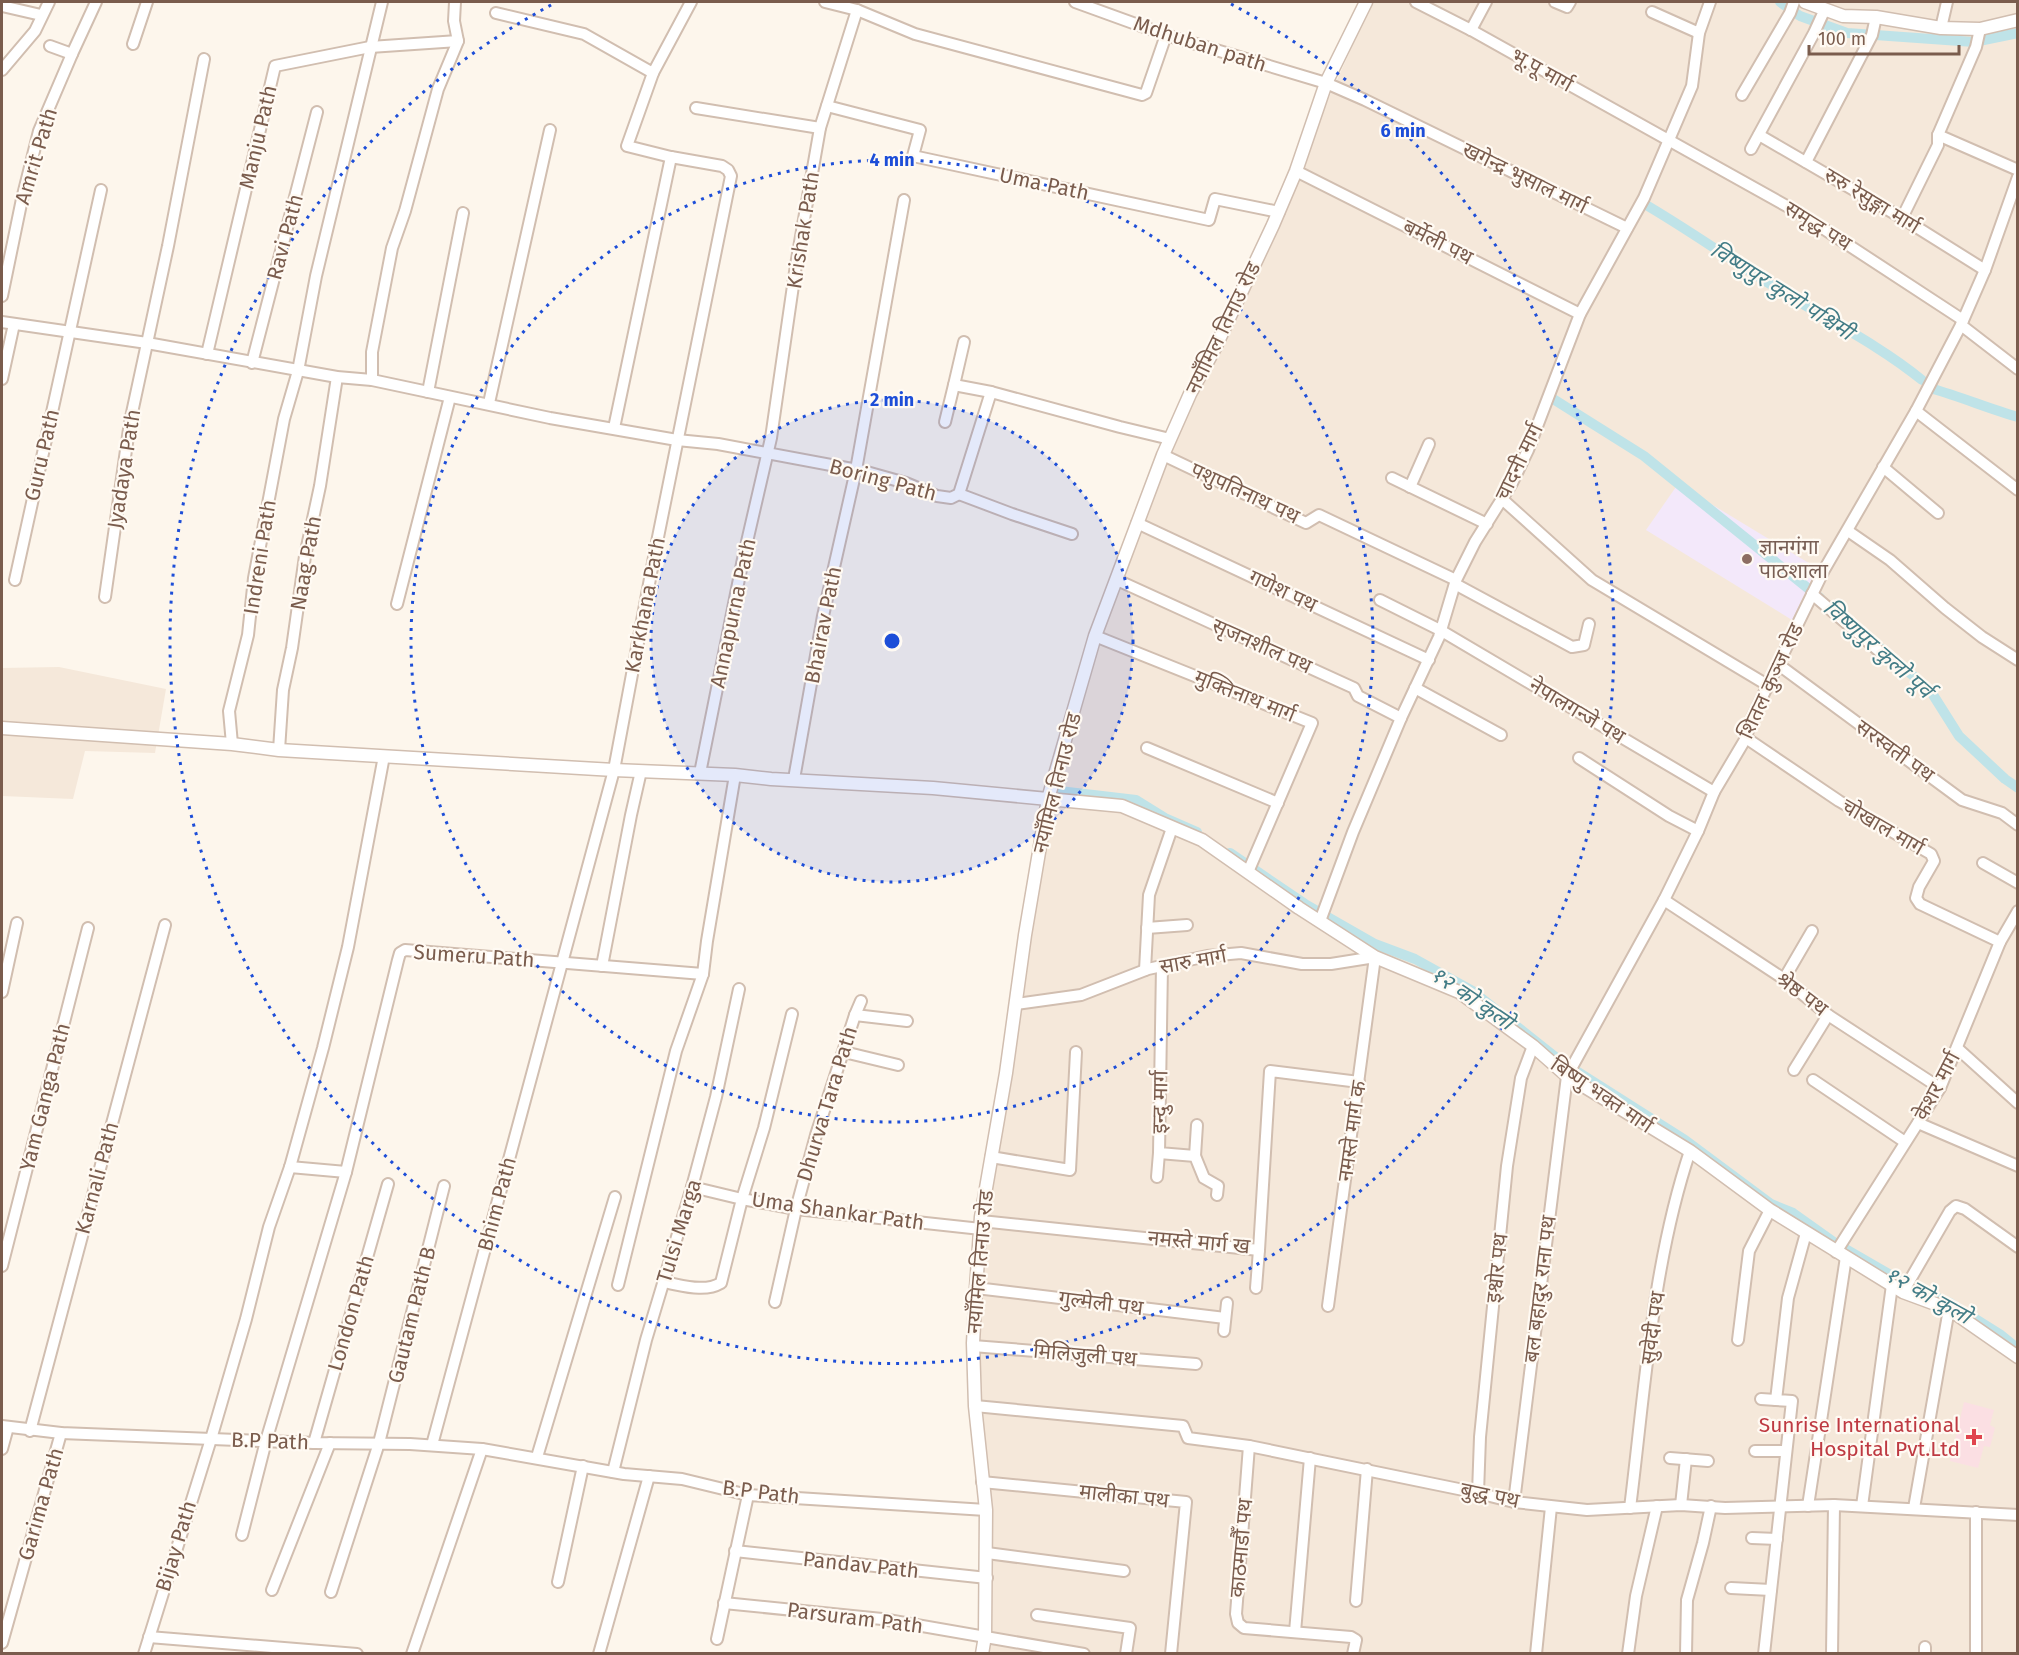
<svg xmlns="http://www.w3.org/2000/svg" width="2019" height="1655" viewBox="0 0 2019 1655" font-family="'Fira Sans','Noto Sans Devanagari',sans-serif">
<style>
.residential{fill:#f5e8da}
.education{fill:#f3e8fa}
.medical{fill:#fbdfe3}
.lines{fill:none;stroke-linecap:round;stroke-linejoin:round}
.canal{stroke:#bfe3e8;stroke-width:10}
.minor-casing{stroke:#d1beb0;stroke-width:14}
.tertiary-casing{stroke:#d1beb0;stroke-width:15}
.minor{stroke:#fff;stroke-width:10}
.tertiary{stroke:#fff;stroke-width:12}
.ring{fill:none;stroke:#1d4ed8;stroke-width:3;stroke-dasharray:3 6}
.education-dot{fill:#8d6e63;stroke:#fffaf3;stroke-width:2}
.health-dot{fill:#e0444e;stroke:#fffaf3;stroke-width:2}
.labels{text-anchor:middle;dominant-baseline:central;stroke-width:4.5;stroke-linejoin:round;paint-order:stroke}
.street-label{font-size:21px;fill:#7a5c4d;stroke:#fffaf3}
.education-label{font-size:21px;fill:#785e54;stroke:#fffaf3;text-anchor:start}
.health-label{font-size:21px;fill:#be3a42;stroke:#fffaf3;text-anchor:end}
.water-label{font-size:22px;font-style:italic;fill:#437c86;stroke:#fffaf3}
.centre{fill:#1d4ed8;stroke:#fffaf3;stroke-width:3}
.ring-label{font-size:18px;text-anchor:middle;font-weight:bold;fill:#1d4ed8;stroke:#fffaf3;stroke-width:4.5;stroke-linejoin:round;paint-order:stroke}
</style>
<rect width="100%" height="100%" fill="#fdf6ec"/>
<g class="residential">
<path d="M1372,2h645v1651l-1038,1 8,-101 -14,-207 8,-129 67,-418 110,-344 138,-284z"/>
<path d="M59,667l107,22 -11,64 -70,-2 -12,48 -71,-3v-128z"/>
</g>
<path class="education" d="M1678,484l139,84 -25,52 -146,-90z"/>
<path class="medical" d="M1964,1402l30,8 -4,15 5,3 -5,19 -6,-1 -6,22 -28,-7z"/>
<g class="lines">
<g class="canal">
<path d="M1780,2l20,14 47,17 127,9 44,-9"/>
<path d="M1641,202c47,27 91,59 137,87 48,30 100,55 144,91"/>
<path d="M1933,389c29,8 56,20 85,28"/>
<path d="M1550,397l94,59 176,142"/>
<path d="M1873,642l57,48 29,46 46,43 13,9"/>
<path d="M1051,790l85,10 29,18 32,14"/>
<path d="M1230,853l75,51 70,40 40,15 56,31 88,70 126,80 86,64 22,9 45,32"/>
<path d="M1837,1244l76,44 37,15 51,32 17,14"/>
</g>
<g class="minor-casing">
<g id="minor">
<path d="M825,2l32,8 58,24 227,61 4,-2 20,-58"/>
<path d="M1075,2l91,33 160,48 39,17 262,128"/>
<path d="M1416,2l55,28 330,184 162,106"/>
<path d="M1555,2l12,5 3,-5"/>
<path d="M2,6l39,9"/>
<path d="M1652,12l47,21"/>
<path d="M496,13l88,21 69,39"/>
<path d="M1941,28l6,-26"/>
<path d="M1471,30l15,-28"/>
<path d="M133,44l14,-42"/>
<path d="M50,46l22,8 24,-52"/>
<path d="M2,70l33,-39 14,-29"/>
<path d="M1742,95l48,-82 4,-11"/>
<path d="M827,106l93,24 -7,26 296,64 6,-21 64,13"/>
<path d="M696,108l124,20"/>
<path d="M1759,135l143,83 83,52"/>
<path d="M1938,135l80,35"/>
<path d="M1751,149l63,-116 11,-24"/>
<path d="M1806,162l66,-127 4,-18"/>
<path d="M1296,171l284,143"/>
<path d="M1902,218l36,-73v-10l38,-88 4,-18"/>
<path d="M2,296l20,-97 17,-68 33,-77"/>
<path d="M2,322l145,21 190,34 35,3 178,38 127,22 41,4 145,27 43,12 31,13 14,2 8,-4 32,-102 129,35 50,12"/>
<path d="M1961,325l57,44"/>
<path d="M964,342l-10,43 37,7"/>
<path d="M207,354l68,-288 95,-19 88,-6"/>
<path d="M252,363l65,-251"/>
<path d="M2,379l12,-55"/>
<path d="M372,380v-28l20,-104 13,-37 33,-122 20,-48 -4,-20 1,-19"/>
<path d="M428,392l35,-179"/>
<path d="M489,403l61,-273"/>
<path d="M1916,411l102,79"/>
<path d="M945,422l9,-37"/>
<path d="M614,428l57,-271"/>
<path d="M1163,455l143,68 13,-8 137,65"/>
<path d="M1883,467l55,46"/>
<path d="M1392,478l95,46"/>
<path d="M1410,487l19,-43"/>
<path d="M959,494l53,20 60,20"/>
<path d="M1502,499l90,81 177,106"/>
<path d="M1137,523l292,137"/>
<path d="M1848,531l42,29 55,48 37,29 36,23"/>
<path d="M15,580l86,-390"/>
<path d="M1117,580l237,108 4,8 43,22"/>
<path d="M1455,584l117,63 12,-2 5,-21"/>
<path d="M1812,594l67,57"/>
<path d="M105,597l25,-175 38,-176 36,-187"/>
<path d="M1380,600l60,30 274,162"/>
<path d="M397,604l53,-207"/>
<path d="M1095,636l217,87 -64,149"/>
<path d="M1779,665l183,135 40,13 16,12"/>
<path d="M1415,688l86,47"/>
<path d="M1746,738l93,63 92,53 3,7 -15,26 -3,11 4,6 80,38"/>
<path d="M232,744l-3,-33 19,-76 6,-57 30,-159 14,-48 18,-95 66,-274"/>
<path d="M1147,748l131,55"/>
<path d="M279,750l4,-60 9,-42 13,-92 15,-70 17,-109"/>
<path d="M1579,758l90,58 29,15"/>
<path d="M700,773l43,-214 28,-121 25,-173 24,-137 37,-118"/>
<path d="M794,779l29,-163 33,-146 48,-270"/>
<path d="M1983,863l35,20"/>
<path d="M1664,900l120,79 44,36 112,73"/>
<path d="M1320,921l33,-89 48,-114 38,-81 17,-57 19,-38 37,-59 16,-33 52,-136 64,-116 48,-112 7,-53 11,-31"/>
<path d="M1147,928l40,-3"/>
<path d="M602,966l29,-151 10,-44"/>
<path d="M1162,966l-3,187 36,3 9,22 14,8 -1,9"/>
<path d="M1145,970l4,-75 23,-67"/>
<path d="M1784,979l28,-48"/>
<path d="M2,992l15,-69"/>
<path d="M1016,1004l65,-9 67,-26 59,-13 34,-3 61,11h29l44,-7 -47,349"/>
<path d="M792,1014l-28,114 -22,71 54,10 185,20"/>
<path d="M855,1015l6,-14"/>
<path d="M1957,1048l61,55"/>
<path d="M844,1052l54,13"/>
<path d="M1794,1070l34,-55"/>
<path d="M1813,1080l92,62"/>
<path d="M1918,1123l100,43"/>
<path d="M1195,1156l2,-31"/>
<path d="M991,1157l79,13 6,-118"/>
<path d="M346,1172l52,-212 2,-7 5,-3 298,24"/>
<path d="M1157,1177l2,-24"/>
<path d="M981,1221l278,29 11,-179 89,11"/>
<path d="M1836,1252l104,-164 60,-146 18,-31"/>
<path d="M2,1266l86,-338"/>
<path d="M663,1282c19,3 41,11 58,1l21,-84 -50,-12"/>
<path d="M618,1285l58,-234 27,-77 4,-33 28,-166"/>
<path d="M976,1288l249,30"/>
<path d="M1256,1288l3,-38"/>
<path d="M1903,1292l47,-81 6,-5 9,3 53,38"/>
<path d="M775,1302l21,-93 20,-74 39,-120 52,6"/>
<path d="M1224,1331l3,-28"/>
<path d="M1738,1340l11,-89 21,-41"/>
<path d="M973,1346l223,18"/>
<path d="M1761,1399l15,1"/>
<path d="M975,1406l208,20 5,12 61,8 229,47 36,9 73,8 94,-5 44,3 109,-3 184,10"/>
<path d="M2,1426l59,7 253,10 96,1 72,5 142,25 58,5 66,16 238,15"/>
<path d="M30,1431l135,-506"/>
<path d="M314,1443l74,-259"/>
<path d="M432,1445l182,-675 41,-218 76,-376 -3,-6 -6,-4 -51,-9 -44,-11 26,-73 38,-71"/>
<path d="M1249,1446l-13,168 2,9 6,5 107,9 5,3 -3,14"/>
<path d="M2,1449l6,-22"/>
<path d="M1755,1451h31"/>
<path d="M537,1457l78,-260"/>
<path d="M1670,1458l38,3"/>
<path d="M613,1472l33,-132 46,-153 24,-90 23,-108"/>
<path d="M982,1482l204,20 -15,152"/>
<path d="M1478,1493l2,-56 27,-271 14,-88 12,-32"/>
<path d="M1514,1502l53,-426 97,-176 34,-69 16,-39 32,-54 5,-18 73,-150 92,-159 45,-86 24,-55 33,-93"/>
<path d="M1681,1505l5,-46"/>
<path d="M1808,1506l38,-249"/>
<path d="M1862,1506l30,-221"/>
<path d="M1630,1508c15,-119 22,-243 60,-357"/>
<path d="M1914,1508l35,-199"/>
<path d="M1976,1512v142"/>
<path d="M242,1535l24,-94 80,-269 -56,-5"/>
<path d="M1752,1538l25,1"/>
<path d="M735,1551l252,27"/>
<path d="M987,1553l137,18"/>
<path d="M558,1582l25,-116"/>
<path d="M1731,1588l40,2"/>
<path d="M272,1590l58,-147"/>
<path d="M331,1592l48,-149 65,-257"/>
<path d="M1356,1601l11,-132"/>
<path d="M724,1603l158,16 202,35"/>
<path d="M1037,1615l93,13 -4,26"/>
<path d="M1295,1632l15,-174"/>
<path d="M149,1637l208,17"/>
<path d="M717,1639l31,-144"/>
<path d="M2,1643l59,-210"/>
<path d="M1925,1647v7"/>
<path d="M144,1654l67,-215 35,-120 23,-92 21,-60 33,-119 25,-101 36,-191"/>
<path d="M412,1654l70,-205"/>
<path d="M599,1654l50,-178"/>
<path d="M1536,1654l15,-147"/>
<path d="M1628,1654l8,-58 21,-90"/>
<path d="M1686,1654l1,-54 16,-57 8,-37"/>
<path d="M1764,1654l28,-253 -16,-1 12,-102 18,-65"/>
<path d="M1832,1654l2,-149"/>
</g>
</g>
<g class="tertiary-casing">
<g id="tertiary">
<path d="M1805,2l38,14 33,1 65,11 39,1 38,-9"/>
<path d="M2,728l230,16 47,6 335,20 121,5 36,4 162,9 189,18 80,34 97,68 76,49 84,35 74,54 34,30 123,75 80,59 133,82 46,17 69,48"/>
<path d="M982,1654l3,-18 1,-126 -11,-104 -2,-63 3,-55 5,-71 25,-144 19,-138 23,-136 47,-163 68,-181 27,-61 25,-46 58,-123 23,-54 30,-88 40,-81"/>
</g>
</g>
<use href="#minor" class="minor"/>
<use href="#tertiary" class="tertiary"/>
</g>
<circle cx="892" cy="641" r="241" fill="#1d4ed8" fill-opacity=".12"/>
<g class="ring">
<circle cx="892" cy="641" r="241"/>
<circle cx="892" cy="641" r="481"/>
<path d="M1231 4A722 722 0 1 1 553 4"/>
</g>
<circle class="education-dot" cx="1747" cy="559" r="6"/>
<path class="health-dot" d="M1971 1428h6v6h6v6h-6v6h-6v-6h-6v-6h6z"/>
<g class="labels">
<g class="street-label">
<text transform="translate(1200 44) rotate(18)">Mdhuban path</text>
<text transform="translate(1542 70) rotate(29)">भू.पू मार्ग</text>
<text transform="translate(258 137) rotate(-77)">Manju Path</text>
<text transform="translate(36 156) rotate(-73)">Amrit Path</text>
<text transform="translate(1525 178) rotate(26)">खगेन्द्र भुसाल मार्ग</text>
<text transform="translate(1044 184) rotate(12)">Uma Path</text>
<text transform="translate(1872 201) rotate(31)">रुरु रेसुङ्गा मार्ग</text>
<text transform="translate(1818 226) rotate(32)">समृद्ध पथ</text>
<text transform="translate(803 230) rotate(-81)">Krishak Path</text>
<text transform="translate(285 237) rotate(-75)">Ravi Path</text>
<text transform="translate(1438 242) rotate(27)">बर्मेली पथ</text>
<text transform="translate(1223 328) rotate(-64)">नयाँमिल तिनाउ रोड</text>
<text transform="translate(42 455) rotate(-77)">Guru Path</text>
<text transform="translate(1519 462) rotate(-64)">चादनी मार्ग</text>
<text transform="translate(124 469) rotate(-81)">Jyadaya Path</text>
<text transform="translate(883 480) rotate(15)">Boring Path</text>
<text transform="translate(1245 493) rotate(25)">पशुपतिनाथ पथ</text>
<text transform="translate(260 557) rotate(-81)">Indreni Path</text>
<text transform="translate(306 563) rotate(-80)">Naag Path</text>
<text transform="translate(1283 591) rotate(25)">गणेश पथ</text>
<text transform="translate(645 605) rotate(-79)">Karkhana Path</text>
<text transform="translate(733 613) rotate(-78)">Annapurna Path</text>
<text transform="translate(823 625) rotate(-79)">Bhairav Path</text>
<text transform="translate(1262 646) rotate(24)">सृजनशील पथ</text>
<text transform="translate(1771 681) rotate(-65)">शितल कुञ्ज रोड</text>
<text transform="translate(1245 696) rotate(22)">मुक्तिनाथ मार्ग</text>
<text transform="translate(1577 711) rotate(31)">नेपालगन्जे पथ</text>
<text transform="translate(1895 751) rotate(36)">सरस्वती पथ</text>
<text transform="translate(1057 783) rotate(-76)">नयाँमिल तिनाउ रोड</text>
<text transform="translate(1883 827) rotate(30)">चोखाल मार्ग</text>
<text transform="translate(474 956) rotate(4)">Sumeru Path</text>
<text transform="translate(1193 961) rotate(-10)">सारु मार्ग</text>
<text transform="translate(1802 994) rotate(37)">श्रेष्ठ पथ</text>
<text transform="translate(1937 1086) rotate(-62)">केशर मार्ग</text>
<text transform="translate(1602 1095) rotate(34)">बिष्णु भक्त मार्ग</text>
<text transform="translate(45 1097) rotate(-76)">Yam Ganga Path</text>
<text transform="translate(1160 1102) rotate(-89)">इन्दु मार्ग</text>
<text transform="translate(827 1104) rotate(-73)">Dhurva Tara Path</text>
<text transform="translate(1352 1131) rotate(-82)">नमस्ते मार्ग क</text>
<text transform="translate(97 1178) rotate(-75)">Karnali Path</text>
<text transform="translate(497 1204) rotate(-75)">Bhim Path</text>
<text transform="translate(838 1211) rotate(8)">Uma Shankar Path</text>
<text transform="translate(679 1231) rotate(-73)">Tulsi Marga</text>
<text transform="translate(1199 1242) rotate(5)">नमस्ते मार्ग ख</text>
<text transform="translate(980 1262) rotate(-85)">नयाँमिल तिनाउ रोड</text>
<text transform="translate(1497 1268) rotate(-84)">इश्वोर पथ</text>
<text transform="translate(1540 1289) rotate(-83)">बल बहादुर राना पथ</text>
<text transform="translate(1101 1303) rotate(7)">गुल्मेली पथ</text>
<text transform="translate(351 1313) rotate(-74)">London Path</text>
<text transform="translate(412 1315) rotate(-76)">Gautam Path B</text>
<text transform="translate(1653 1328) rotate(-82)">सुवेदी पथ</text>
<text transform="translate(1085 1355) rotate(5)">मिलिजुली पथ</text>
<text transform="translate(270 1441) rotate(2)">B.P Path</text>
<text transform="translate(761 1492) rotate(7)">B.P Path</text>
<text transform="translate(1490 1495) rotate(12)">बुद्ध पथ</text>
<text transform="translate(1124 1496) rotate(6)">मालीका पथ</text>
<text transform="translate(41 1504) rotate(-74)">Garima Path</text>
<text transform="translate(176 1546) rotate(-73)">Bijay Path</text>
<text transform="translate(1241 1548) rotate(-85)">काठमाडौँ पथ</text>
<text transform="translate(861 1565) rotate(6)">Pandav Path</text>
<text transform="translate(855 1618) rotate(7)">Parsuram Path</text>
</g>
<g class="education-label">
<text x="1759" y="547">ज्ञानगंगा<tspan x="1759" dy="24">पाठशाला</tspan></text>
</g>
<g class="health-label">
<text x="1960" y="1425">Sunrise International<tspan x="1960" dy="24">Hospital Pvt.Ltd</tspan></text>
</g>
<g class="water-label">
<text transform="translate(1782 291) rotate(32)">विष्णुपुर कुलो पश्चिमी</text>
<text transform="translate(1878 649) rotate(41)">विष्णुपुर कुलो पूर्व</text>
<text transform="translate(1472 998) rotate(34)">१२ को कुलो</text>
<text transform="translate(1928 1295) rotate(29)">१२ को कुलो</text>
</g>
</g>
<circle cx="892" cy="641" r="9" class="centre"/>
<g class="ring-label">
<text x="1403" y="137">6 min</text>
<text x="892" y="166">4 min</text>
<text x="892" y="406">2 min</text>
</g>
<rect width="2019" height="1655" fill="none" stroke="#7a5c4d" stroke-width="6"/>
<path d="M1809 45v9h150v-9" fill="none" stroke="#7a5c4d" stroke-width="3"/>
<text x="1818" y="45" font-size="18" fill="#7a5c4d" stroke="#fffaf3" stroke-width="4.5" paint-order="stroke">100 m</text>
</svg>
